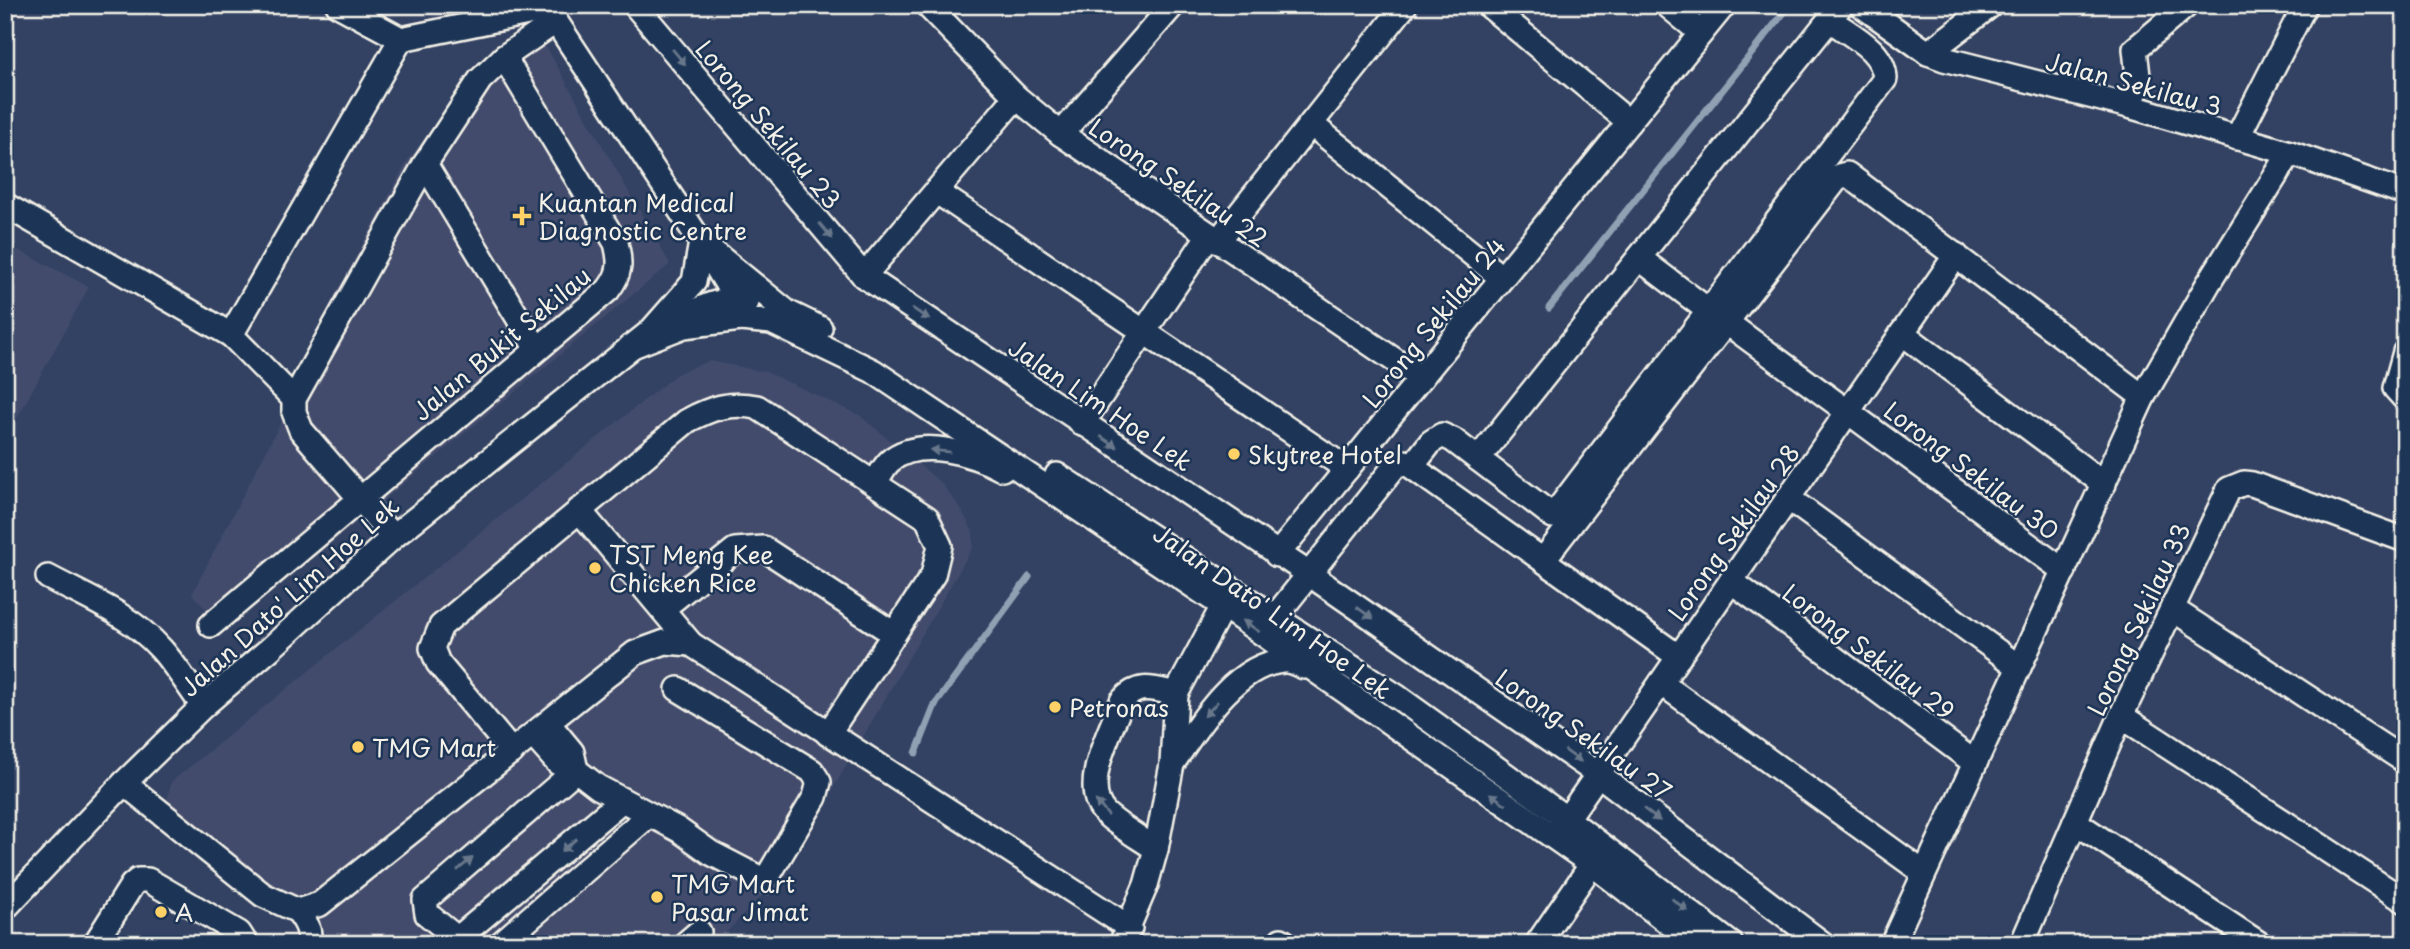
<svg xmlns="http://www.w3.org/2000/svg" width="2410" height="949" viewBox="0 0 2410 949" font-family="'Playpen Sans',sans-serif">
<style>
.built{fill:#434c6c}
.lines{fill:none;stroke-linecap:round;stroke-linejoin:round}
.stream{stroke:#91a1b3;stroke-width:7}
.minor-casing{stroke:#f4f1e8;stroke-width:28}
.minor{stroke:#1d3557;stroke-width:23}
.oneway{fill:#68778a}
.poi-dot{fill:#ffd166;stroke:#1d3557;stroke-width:2.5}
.labels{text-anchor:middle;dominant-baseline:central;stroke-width:5;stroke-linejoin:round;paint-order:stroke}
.street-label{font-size:24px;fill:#f4f1e8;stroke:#1d3557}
.poi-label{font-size:24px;fill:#f4f1e8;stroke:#1d3557;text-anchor:start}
</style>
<rect width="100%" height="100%" fill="#334263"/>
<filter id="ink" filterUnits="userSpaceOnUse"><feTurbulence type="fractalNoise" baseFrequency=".0143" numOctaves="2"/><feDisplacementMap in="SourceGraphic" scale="14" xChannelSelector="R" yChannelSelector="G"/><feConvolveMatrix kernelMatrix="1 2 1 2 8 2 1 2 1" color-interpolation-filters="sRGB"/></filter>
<g filter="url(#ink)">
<g class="built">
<path d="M537,31l133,233 -444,366 -34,-36 89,-172 8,-41 119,-221 76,-93z"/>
<path d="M5,243l84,44 -84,153z"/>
<path d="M709,361l57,11 93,43 82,68 20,26 12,23v15l-189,326 -69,71h-401l-54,-43 -99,-70 10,-49 507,-409z"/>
</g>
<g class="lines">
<g class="stream">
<path d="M1549,308l241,-303"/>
<path d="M916,753l19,-48 94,-128"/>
</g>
<g class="minor-casing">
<g id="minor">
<path d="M338,5l63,34 147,-30"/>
<path d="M545,5l156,237 35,57 5,20"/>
<path d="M635,5l229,271 445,298 289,200 225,170"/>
<path d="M927,5l89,92 45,37 360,244"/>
<path d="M1488,5l141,117"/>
<path d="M1667,5l34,28"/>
<path d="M1861,5l67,48 16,6 185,47 161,47 115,40"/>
<path d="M1928,53l63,-48"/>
<path d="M2129,106l10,-21 -4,-36 52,-44"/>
<path d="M1311,124l191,154"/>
<path d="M1061,134l112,-129"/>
<path d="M2237,138l68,-133"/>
<path d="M425,164l112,185"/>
<path d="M937,192l410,277"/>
<path d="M5,205l226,130"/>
<path d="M1218,241l187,-236"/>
<path d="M701,242l86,70 33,16"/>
<path d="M1639,258l70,53"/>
<path d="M864,276l152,-179"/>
<path d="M680,318c21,-10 43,-22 67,-16"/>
<path d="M1726,322l338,249"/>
<path d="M1902,333l202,151"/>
<path d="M630,347l54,-21 57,-7 30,3 102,49 350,235 369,258 104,80"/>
<path d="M2405,352l-10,36 10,11"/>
<path d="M294,399l-63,-64 170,-296"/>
<path d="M1082,424l127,-189"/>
<path d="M1478,459l363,-454"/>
<path d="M1413,465l18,-23 11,-7 11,5 100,76 332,-437c-1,-29 -33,-43 -55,-59"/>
<path d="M1057,475l342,223 168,121 164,125"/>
<path d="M875,483c4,-6 9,-17 15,-22 30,-25 83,-7 112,8"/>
<path d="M1788,498l231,169"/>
<path d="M579,510l112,134"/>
<path d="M393,537l-92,-107 -7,-18v-13l131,-235 55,-84 24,-23 51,-35"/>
<path d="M1277,555l447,-550"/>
<path d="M1544,559l295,-383 8,-2 296,223"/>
<path d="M48,577c39,21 83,38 113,72 16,18 28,38 42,57"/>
<path d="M1731,581l244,182"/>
<path d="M662,609l73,-59 28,-2 131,86"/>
<path d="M2174,610l231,151"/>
<path d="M1275,617l120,-151 10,-4 274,195"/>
<path d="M211,625l397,-335c13,-17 13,-27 8,-47l-112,-186"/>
<path d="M1661,683l263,190"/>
<path d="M2121,716l284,185"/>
<path d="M533,735l25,28 18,7 -4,-18 -24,-29"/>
<path d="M512,752l-74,-89 -6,-15 9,-22 246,-205c24,-13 42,-19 70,-14l170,111 13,28 -7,29 -105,159"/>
<path d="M1172,764c25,-36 62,-100 112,-103 6,-1 14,4 20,6"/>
<path d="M124,783l139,112 35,16 22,-7 315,-251 30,-11 26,2 439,284"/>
<path d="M2075,822l185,122"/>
<path d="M1560,829l396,-574"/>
<path d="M1156,849c-16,-11 -36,-22 -50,-35 -28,-26 5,-82 16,-113 16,-19 32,-12 54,-7"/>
<path d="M5,908l119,-125 79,-77 68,-58 122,-111 257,-205 44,-50 7,-40"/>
<path d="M298,911c7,10 14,20 10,33"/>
<path d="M457,939l164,-138"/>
<path d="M1281,940l6,4"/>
<path d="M95,944l37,-59 6,-5h10l91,53 7,11"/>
<path d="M464,944l-37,-30 -2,-14 151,-130 22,17 81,43 32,23 54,28 50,-84 4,-15 -7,-11 -134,-82"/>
<path d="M500,944l149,-129"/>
<path d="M685,944l14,-12"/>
<path d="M1121,944l25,-59 10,-36 16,-85 4,-70 47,-88"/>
<path d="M1537,944l55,-80"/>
<path d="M1892,944l251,-547 65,-113 82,-131"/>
<path d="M2022,944l99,-228 108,-227 15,-6 8,1 153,56"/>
</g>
</g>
<use href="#minor" class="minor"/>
</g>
<defs><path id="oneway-solid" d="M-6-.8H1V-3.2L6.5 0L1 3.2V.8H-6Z" transform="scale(1.75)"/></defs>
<g class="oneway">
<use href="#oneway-solid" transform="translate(679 57) rotate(50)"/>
<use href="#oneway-solid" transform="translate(826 231) rotate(50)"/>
<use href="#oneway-solid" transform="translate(921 314) rotate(34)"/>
<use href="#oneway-solid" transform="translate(1109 442) rotate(34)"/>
<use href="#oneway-solid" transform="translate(940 451) rotate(-174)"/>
<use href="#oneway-solid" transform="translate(1365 613) rotate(35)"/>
<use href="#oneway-solid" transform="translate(1251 626) rotate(-145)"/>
<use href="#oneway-solid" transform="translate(1211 709) rotate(131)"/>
<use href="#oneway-solid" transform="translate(1573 756) rotate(35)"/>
<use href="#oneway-solid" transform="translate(1498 799) rotate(-145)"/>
<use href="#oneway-solid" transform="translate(1102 808) rotate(-130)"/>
<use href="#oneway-solid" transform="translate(1652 815) rotate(37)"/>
<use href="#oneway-solid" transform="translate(569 845) rotate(140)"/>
<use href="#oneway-solid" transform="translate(465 864) rotate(-40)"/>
<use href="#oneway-solid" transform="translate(1680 905) rotate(37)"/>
</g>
</g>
<g class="poi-dot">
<path d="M518.5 205.5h7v7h7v7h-7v7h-7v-7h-7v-7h7z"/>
<circle cx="1234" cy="454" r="7"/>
<circle cx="595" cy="568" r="7"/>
<circle cx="1055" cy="707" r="7"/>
<circle cx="358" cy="747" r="7"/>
<circle cx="657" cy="897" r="7"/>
<circle cx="161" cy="912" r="7"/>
</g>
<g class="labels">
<g class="street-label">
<text transform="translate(2134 83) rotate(15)">Jalan Sekilau 3</text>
<text transform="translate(769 124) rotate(50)">Lorong Sekilau 23</text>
<text transform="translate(1179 182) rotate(34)">Lorong Sekilau 22</text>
<text transform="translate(1433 322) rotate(-51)">Lorong Sekilau 24</text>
<text transform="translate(501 343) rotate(-40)">Jalan Bukit Sekilau</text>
<text transform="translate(1101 404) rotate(34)">Jalan Lim Hoe Lek</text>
<text transform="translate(1972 470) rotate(37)">Lorong Sekilau 30</text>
<text transform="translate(1733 532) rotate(-55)">Lorong Sekilau 28</text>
<text transform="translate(289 596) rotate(-42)">Jalan Dato' Lim Hoe Lek</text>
<text transform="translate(1273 611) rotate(35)">Jalan Dato' Lim Hoe Lek</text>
<text transform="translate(2138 619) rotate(-65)">Lorong Sekilau 33</text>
<text transform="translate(1869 651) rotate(37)">Lorong Sekilau 29</text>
<text transform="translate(1584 734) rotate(35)">Lorong Sekilau 27</text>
</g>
<g class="poi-label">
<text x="538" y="202">Kuantan Medical<tspan x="538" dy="28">Diagnostic Centre</tspan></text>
<text x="1248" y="454">Skytree Hotel</text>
<text x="609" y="554">TST Meng Kee<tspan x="609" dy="28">Chicken Rice</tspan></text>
<text x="1069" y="707">Petronas</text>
<text x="372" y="747">TMG Mart</text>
<text x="671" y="883">TMG Mart<tspan x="671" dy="28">Pasar Jimat</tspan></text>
<text x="175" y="912">A</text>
</g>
</g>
<rect width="2410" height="949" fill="none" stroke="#1d3557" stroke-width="28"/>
<rect x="14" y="14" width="2382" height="921" fill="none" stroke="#f4f1e8" stroke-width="2.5" filter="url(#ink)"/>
</svg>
